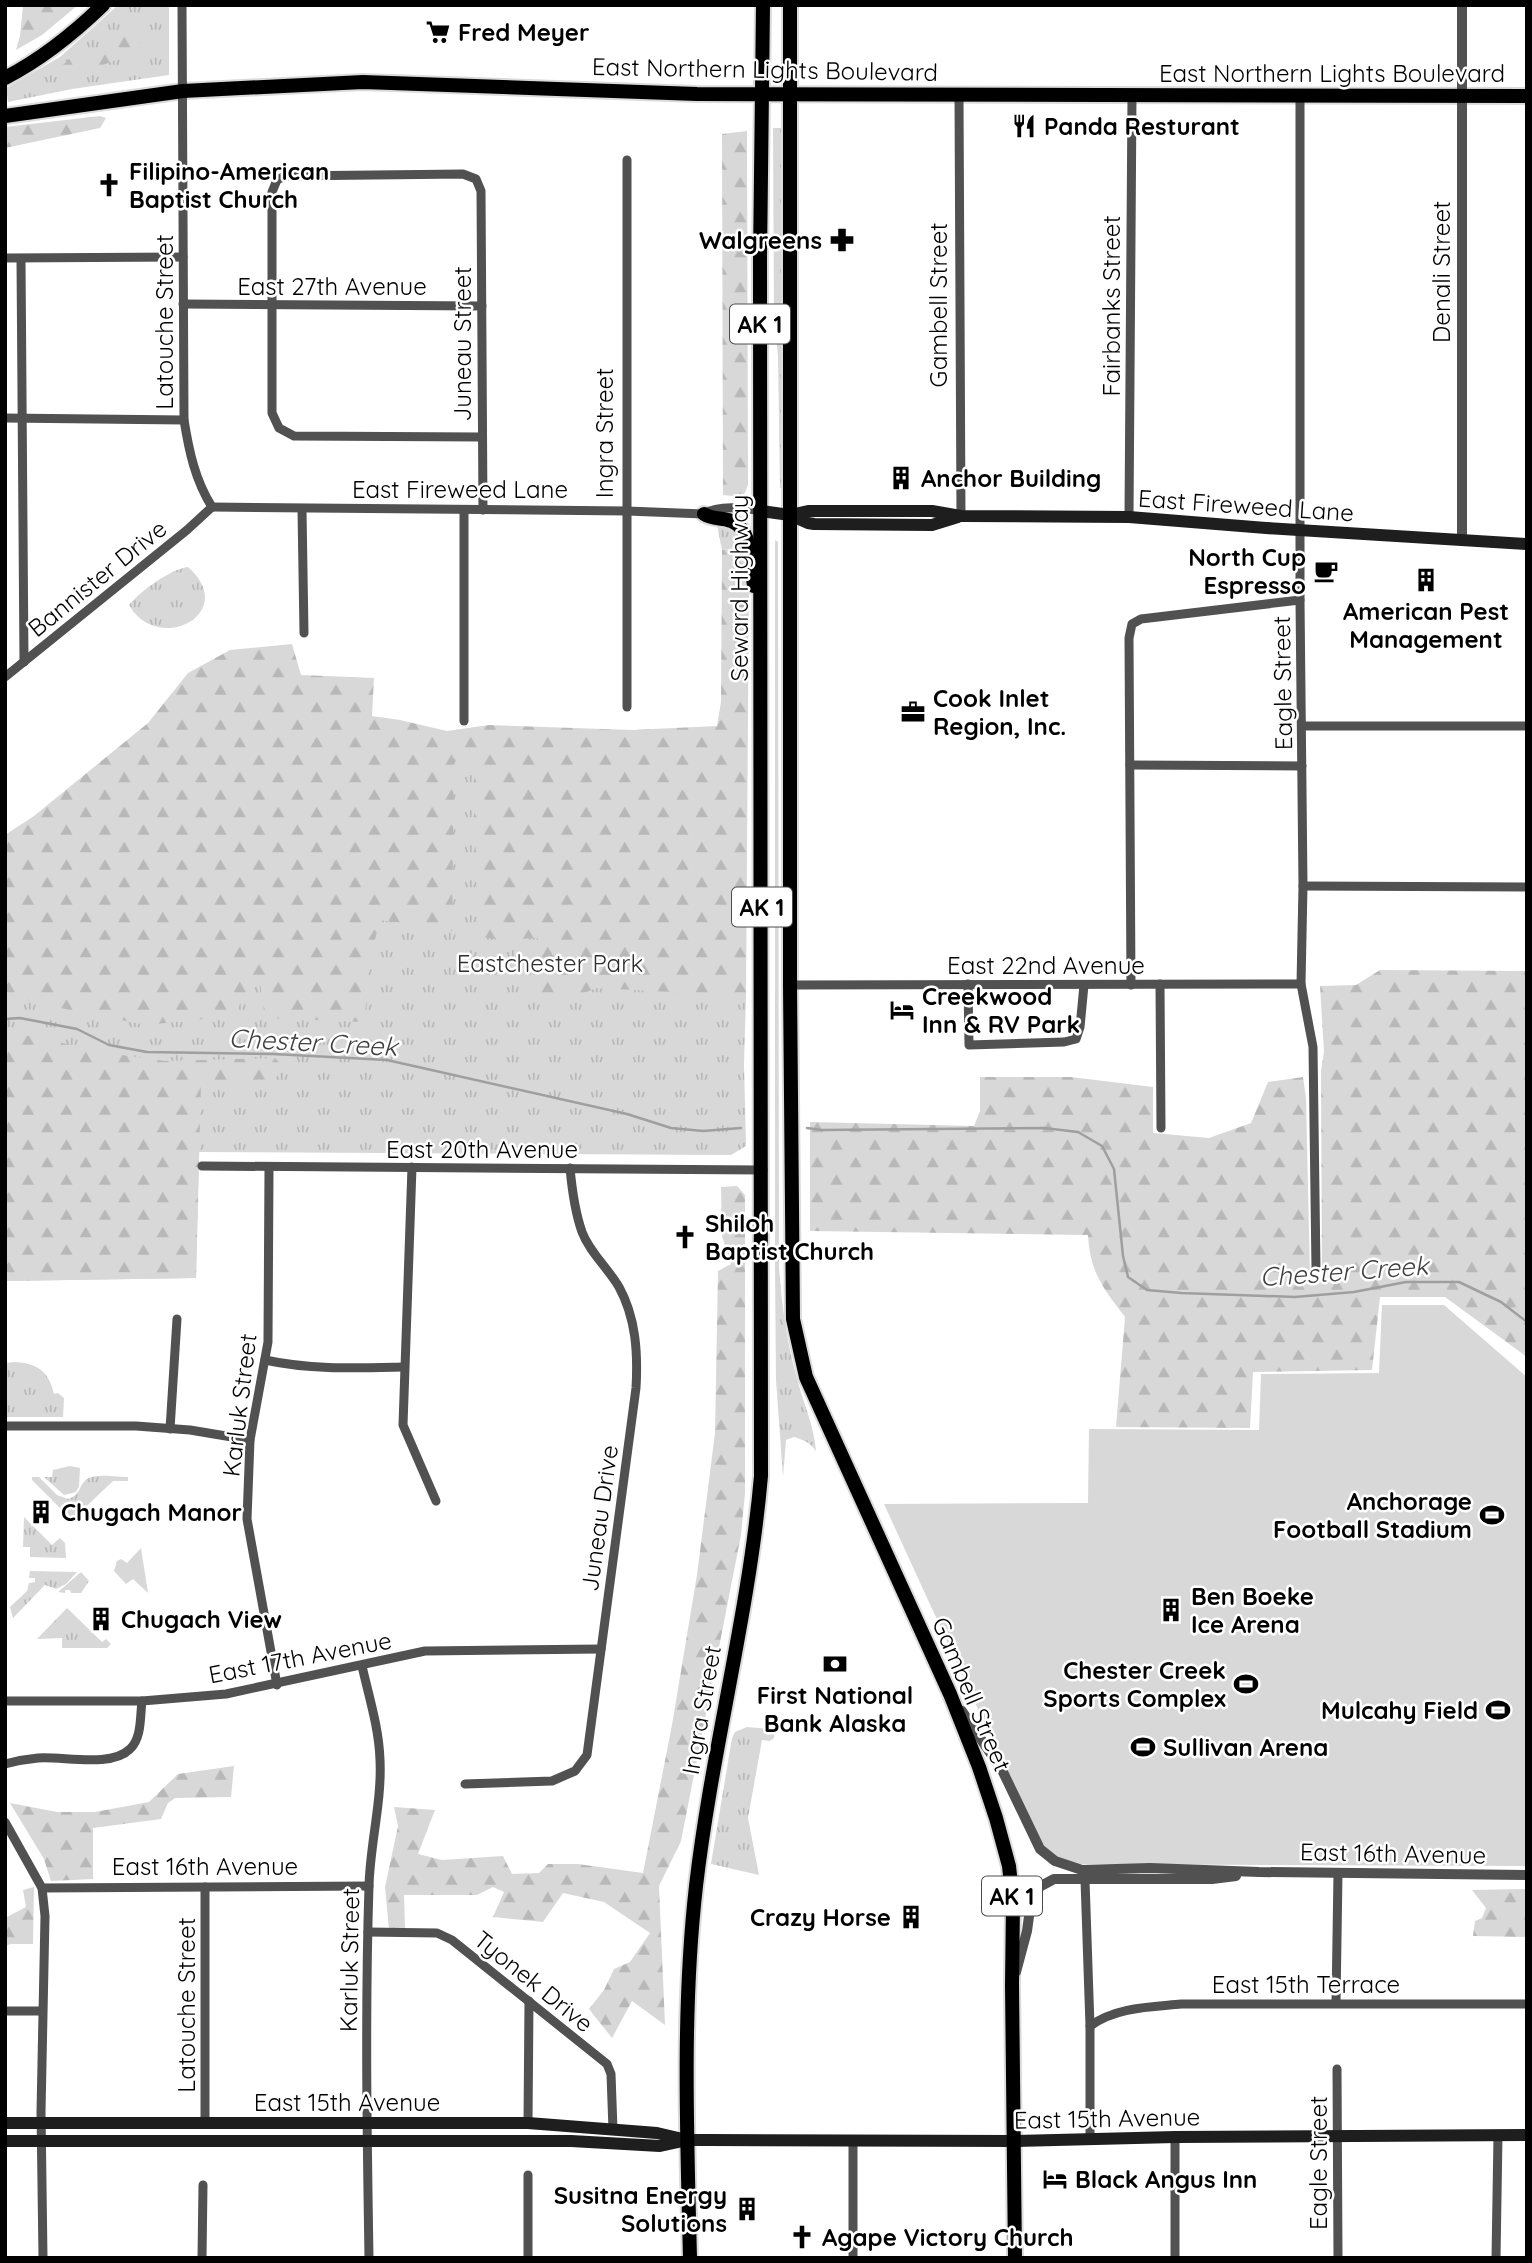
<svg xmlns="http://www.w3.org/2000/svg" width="1532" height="2263" viewBox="0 0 1532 2263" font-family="Quicksand,sans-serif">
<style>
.grass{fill:url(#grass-tufts)}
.forest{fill:url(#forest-firs)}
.garden{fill:#d8d8d8}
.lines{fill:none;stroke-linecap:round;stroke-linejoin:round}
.stream{stroke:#9f9f9f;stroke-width:2.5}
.primary-casing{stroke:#dbdbdb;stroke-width:18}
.trunk-casing{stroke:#dbdbdb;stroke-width:18}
.minor{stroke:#515151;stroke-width:9}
.tertiary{stroke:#515151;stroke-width:10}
.secondary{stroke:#1e1e1e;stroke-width:12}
.primary{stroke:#000;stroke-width:14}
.trunk{stroke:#000;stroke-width:14}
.labels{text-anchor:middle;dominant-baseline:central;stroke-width:5;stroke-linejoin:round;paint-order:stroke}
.shield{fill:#fff;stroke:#4c4c4c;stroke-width:2}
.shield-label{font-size:23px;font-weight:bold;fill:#000}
.poi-label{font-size:24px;font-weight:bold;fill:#000;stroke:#fff;text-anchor:start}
.street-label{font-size:24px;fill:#000;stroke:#fff}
.park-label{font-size:24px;fill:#2f2f2f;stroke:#fff}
.water-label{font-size:26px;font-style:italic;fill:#404040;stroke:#fff}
</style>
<defs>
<pattern id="grass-tufts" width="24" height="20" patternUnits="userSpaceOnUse" patternTransform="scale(1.75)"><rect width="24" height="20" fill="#d8d8d8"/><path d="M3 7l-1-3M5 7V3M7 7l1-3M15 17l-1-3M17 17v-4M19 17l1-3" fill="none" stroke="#b8b8b8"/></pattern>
<pattern id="forest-firs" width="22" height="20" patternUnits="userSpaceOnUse" patternTransform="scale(1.75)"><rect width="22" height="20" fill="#d8d8d8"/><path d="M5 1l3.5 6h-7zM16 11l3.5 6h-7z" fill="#b8b8b8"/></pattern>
</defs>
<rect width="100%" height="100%" fill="#fff"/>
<g class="grass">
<path d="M118,5h51v70l-97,14 -64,13 -2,-14 54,-31z"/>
<path d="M773,128h10v360h-3l-2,-132 -4,-41z"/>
<path d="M717,525h9l11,5 6,18 -21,2z"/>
<path d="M775,540l3,2 1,726c3,39 8,76 19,114 6,23 16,44 18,69 -6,-9 -13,-11 -22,-14l-8,3 -3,37 -7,-97 -1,-113z"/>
<path d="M188,567c52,46 -30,89 -59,38 11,-14 42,-36 59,-38z"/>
<path d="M406,744l329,7 7,244 4,1 -2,68 2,82 -15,9 -532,-3 -3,126 -191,3v-333z"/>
<path d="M14,1362c23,1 35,9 40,32l4,-1 6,5 -1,19h-58v-54z"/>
<path d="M70,1466l10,2 -1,18 -3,6 -12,3 -20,-18h8l1,-7z"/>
<path d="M32,1477h7l18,18 11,4c13,-4 10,-13 19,-20 9,-6 31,-2 41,-2v4h-15l-40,38h-2l-39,-39z"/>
<path d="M24,1517l28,28 8,-7 5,5 1,15 -36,-1v-10h-7z"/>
<path d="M30,1571l47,1 -11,12 -10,5 -11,-4 -32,33 -3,-11 17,-16 2,-8 6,-1v-4h-6z"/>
<path d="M81,1572l8,9 -8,12h-10l-1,-3h-5v3l-7,-1z"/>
<path d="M67,1608l35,34 4,-3 5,5 -4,4h-45v-10l-25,1z"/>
<path d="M747,1727l23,2 4,3v6l-4,3 -8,-1 -14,78 11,57 -48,-11 21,-126 3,-6z"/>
</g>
<g class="forest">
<path d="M23,5h55l-36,30 -26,15 4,-14z"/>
<path d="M126,32l12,2 4,14 -14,20 -10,-9 -15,6 -50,10 20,-20 46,-13z"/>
<path d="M100,116l6,2 -6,10 -95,20v-21z"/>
<path d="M747,131l1,354 -5,12 -20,-2 -1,-361z"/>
<path d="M743,548l6,23 -3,425 -150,-8 -19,8 -43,4c-5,-20 3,-40 4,-62l-38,2 -23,-4 -3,-178 -20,1 -2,172 -72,-11 -9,35 -7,67 -99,-4 -5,-35h-9l-17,33 -88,9 -110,-22 -31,-10v-158l29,-19 114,-93 40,-50 42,-23 62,-6 9,31 73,3 -2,38 28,4 47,11 42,-6 143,5 85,-4 4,-24 1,-152z"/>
<path d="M1380,970l147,1v386l-82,-60h-65l-8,73 -119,2 -3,56 -134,-1 9,-110c-22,-29 -35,-45 -37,-82l-278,-4v-109l164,4 6,-15v-34h91l82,10v46l56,5 42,-15 17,-41 35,-5 3,21 4,177 12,1 -1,-205 3,-19 -4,-66 36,-1z"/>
<path d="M5,1031l110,23 50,7 110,-3 10,11 -11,10 -73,4 -5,195 -191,3z"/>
<path d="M737,1186l8,9v298l-4,42 -60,306 -22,45 6,139 -33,-24 -20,37 -23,-29 15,-19 10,-21 16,-7 20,-29 -46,-31 -41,-9 -20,29 -50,-5 11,-25 -11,-5 -16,8h-73l1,33 -16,1 -4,-42 13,-61 -4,-19 41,3 -17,44 24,6 61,-4 9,18 27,-1 9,-9h30l65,9 29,-148 25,-150 18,-142 3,-162 13,-7 -9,-28 -1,-49z"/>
<path d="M234,1766l-3,31 -56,1 -7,5 -7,16 -68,9v51l-42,2 -7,-22 -34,-56 47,9h38l54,-10 29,-28z"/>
<path d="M34,1887l-1,57h-22l-6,2v-28l21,-11 -3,-17z"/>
<path d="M1527,1889v48l-54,-1 2,-15 7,-3 4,-10 -14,-18z"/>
</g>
<g class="garden">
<path d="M1382,1305h62l83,72v489l-478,-2 -165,-360 204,-1 1,-74 170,1 2,-56 118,-1z"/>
<path d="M141,1548l7,45 -15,-14 -7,5 -12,-13 3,-10 4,-2 6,4z"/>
</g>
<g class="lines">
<g class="stream">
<path d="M5,1019l15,-1 57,11 32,16 38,7 126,2 114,6 240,54 44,14 32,3 38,-3"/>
<path d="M807,1128l15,2 222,-2 34,4 24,14 12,23 9,87 5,21 19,13 34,3 114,4 59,-5 52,-10h53l42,20 26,20"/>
</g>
<g class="primary-casing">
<g id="primary">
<path d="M5,78c37,-19 68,-44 98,-73"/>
<path d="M5,116l178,-25 180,-9 334,12 830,2"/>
</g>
</g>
<g class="trunk-casing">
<g id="trunk">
<path d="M790,5v980l3,334 13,58 144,317 29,73 17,51 13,48 4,37 -1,82 3,273"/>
<path d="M704,514c9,6 18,3 27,7 22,8 20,46 23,65"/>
<path d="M690,2258c-3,-124 -8,-249 6,-372 16,-138 53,-272 65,-410l-1,-1217 3,-254"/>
</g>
</g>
<g class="minor">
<path d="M182,5l2,415c5,31 11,60 28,87"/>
<path d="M959,95l2,421"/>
<path d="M1300,95v505l3,286 -2,98 12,63 3,222"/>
<path d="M627,160v547"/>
<path d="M5,258l178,-1"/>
<path d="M21,259l3,403"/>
<path d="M183,304l299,2"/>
<path d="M5,418l179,2"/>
<path d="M481,437l-187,-1 -15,-8 -7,-15v-221l5,-12 8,-4 178,-2 13,5 5,12 2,319"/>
<path d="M212,507l415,4 77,3c14,-9 41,-6 57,-3"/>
<path d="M302,510l2,123"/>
<path d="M464,510v211"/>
<path d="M1129,517l3,-422"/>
<path d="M5,677l182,-147 25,-23"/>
<path d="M1302,726h225"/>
<path d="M1130,765l172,1"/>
<path d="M1303,886l224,1"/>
<path d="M968,984l1,61 95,-3 12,-3 4,-12 4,-42"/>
<path d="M1160,984l1,144"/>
<path d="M790,985l511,-1"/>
<path d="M1131,985l-2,-347 3,-14 9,-5 159,-19"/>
<path d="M202,1166l561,4"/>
<path d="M412,1167l-9,258 33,76"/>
<path d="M269,1168l-1,174 -18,98 -3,79 30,166"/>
<path d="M265,1360c46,10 92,8 139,7"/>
<path d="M5,1426h131l54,4 60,10"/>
<path d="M170,1429l7,-110"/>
<path d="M362,1666c7,31 17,62 18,94 2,42 -10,84 -11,126 -4,124 -2,248 0,372"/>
<path d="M5,1701h137l84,-7 199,-43 176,-2"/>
<path d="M5,1764c11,-3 22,-5 33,-6 25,-2 73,10 92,-9 12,-11 10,-33 12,-48"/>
<path d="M465,1784l87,-3 23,-10 12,-16 49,-367c2,-35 0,-70 -17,-101 -11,-19 -29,-34 -37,-55 -7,-20 -10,-42 -12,-64"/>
<path d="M5,1822l37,66 3,28 -4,196 2,146"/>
<path d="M1085,1880l5,146v113"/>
<path d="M42,1888l327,-2"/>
<path d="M368,1932l69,1 15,7 155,124 4,10 2,56"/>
<path d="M1336,2003l2,-130"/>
<path d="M5,2011h37"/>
<path d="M1090,2026c26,-19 60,-19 91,-22h346"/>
<path d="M1337,2069l1,189"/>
<path d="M205,2123v-236"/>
<path d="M528,2123l1,-122"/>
<path d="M202,2258l1,-73"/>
<path d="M528,2258v-83"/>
<path d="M853,2258v-118"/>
<path d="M1175,2258v-121"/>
<path d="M1496,2258l2,-123"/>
</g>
<g class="tertiary">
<path d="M1462,5v534"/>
<path d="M962,1711l41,61 37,77 15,12 27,9 68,-2 109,4 268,3"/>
<path d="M1016,1972l11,-41 5,-37 9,-8 13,-7h158l24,-3"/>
</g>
<g class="secondary">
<path d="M761,511l29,4 18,8 6,1 118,1 26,-8"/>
<path d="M790,515l18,-4h124l29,5 168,1 137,11 261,16"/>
<path d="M5,2123h523l129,10 30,7h21l306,1 161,-4 352,-2"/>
<path d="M5,2141h566l89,5 23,-5"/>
</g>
<use href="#primary" class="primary"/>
<use href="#trunk" class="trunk"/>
</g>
<defs>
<g id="supermarket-bare" transform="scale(1.89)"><path d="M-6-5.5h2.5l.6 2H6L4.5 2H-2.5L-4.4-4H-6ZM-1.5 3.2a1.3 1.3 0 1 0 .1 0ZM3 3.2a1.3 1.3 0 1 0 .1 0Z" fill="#000" stroke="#fff" stroke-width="2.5" paint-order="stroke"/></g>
<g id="restaurant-bare" transform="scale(1.89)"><path d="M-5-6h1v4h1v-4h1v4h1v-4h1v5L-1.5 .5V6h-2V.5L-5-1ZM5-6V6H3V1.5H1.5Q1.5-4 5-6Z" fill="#000" stroke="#fff" stroke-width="2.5" paint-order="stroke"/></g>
<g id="church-bare" transform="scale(1.89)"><path d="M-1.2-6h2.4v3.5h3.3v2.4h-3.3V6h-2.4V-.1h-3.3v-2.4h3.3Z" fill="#000" stroke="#fff" stroke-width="2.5" paint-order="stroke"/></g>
<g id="pharmacy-bare" transform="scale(1.89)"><path d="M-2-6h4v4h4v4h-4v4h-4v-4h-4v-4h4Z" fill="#000" stroke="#fff" stroke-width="2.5" paint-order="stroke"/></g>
<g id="building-bare" transform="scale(1.89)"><path d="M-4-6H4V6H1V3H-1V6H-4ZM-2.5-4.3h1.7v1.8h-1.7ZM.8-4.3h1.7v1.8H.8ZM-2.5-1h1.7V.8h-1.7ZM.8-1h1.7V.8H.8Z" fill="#000" stroke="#fff" stroke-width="2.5" paint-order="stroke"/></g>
<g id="cafe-bare" transform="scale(1.89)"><path d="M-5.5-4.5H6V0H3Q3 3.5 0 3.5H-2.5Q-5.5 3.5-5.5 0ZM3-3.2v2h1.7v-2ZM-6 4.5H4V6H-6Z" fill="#000" stroke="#fff" stroke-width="2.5" paint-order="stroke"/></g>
<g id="office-bare" transform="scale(1.89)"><path d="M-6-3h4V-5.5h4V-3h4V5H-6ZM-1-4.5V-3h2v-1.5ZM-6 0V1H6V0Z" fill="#000" stroke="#fff" stroke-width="2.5" paint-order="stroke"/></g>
<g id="hotel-bare" transform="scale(1.89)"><path d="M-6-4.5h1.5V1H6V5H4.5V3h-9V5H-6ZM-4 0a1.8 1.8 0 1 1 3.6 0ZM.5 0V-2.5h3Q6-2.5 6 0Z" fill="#000" stroke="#fff" stroke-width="2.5" paint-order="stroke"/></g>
<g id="stadium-bare" transform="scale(1.89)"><path d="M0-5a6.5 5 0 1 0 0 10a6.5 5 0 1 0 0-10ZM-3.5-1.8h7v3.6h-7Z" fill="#000" stroke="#fff" stroke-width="2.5" paint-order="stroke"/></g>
<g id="bank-bare" transform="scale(1.89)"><path d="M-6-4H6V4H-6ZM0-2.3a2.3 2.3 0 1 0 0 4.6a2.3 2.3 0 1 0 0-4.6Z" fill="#000" stroke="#fff" stroke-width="2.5" paint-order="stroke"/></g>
</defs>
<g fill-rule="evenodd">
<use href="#supermarket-bare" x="438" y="32"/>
<use href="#restaurant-bare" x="1024" y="126"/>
<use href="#church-bare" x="109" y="185"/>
<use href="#pharmacy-bare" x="842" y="240"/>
<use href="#building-bare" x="901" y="478"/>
<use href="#cafe-bare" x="1326" y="571"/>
<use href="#building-bare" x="1426" y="580"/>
<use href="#office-bare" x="913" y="712"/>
<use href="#hotel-bare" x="902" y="1010"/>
<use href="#church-bare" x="685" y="1237"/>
<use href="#building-bare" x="41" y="1512"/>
<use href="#stadium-bare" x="1492" y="1515"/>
<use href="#building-bare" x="1171" y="1610"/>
<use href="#building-bare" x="101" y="1619"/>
<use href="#bank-bare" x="835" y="1664"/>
<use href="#stadium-bare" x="1246" y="1684"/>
<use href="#stadium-bare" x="1498" y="1710"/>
<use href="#stadium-bare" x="1143" y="1747"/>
<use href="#building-bare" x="911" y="1917"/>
<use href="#hotel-bare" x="1055" y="2179"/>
<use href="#building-bare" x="747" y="2209"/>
<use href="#church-bare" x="802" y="2237"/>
</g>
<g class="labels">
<g class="shield">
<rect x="730" y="304.5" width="60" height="39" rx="5"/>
<rect x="732" y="887.5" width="60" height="39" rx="5"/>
<rect x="982" y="1876.5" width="60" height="39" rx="5"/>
</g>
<g class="shield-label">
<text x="760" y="324">AK 1</text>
<text x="762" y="907">AK 1</text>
<text x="1012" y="1896">AK 1</text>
</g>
<g class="poi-label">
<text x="458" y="32">Fred Meyer</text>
<text x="1044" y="126">Panda Resturant</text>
<text x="129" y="171">Filipino-American<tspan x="129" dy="28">Baptist Church</tspan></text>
<text x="822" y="240" text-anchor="end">Walgreens</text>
<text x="921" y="478">Anchor Building</text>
<text x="1306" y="557" text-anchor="end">North Cup<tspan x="1306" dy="28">Espresso</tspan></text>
<text x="1426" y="611" text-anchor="middle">American Pest<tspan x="1426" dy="28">Management</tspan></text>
<text x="933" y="698">Cook Inlet<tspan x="933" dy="28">Region, Inc.</tspan></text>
<text x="922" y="996">Creekwood<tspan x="922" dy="28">Inn &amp; RV Park</tspan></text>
<text x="705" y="1223">Shiloh<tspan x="705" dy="28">Baptist Church</tspan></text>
<text x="1472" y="1501" text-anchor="end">Anchorage<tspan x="1472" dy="28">Football Stadium</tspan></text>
<text x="61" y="1512">Chugach Manor</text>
<text x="1191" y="1596">Ben Boeke<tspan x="1191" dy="28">Ice Arena</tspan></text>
<text x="121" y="1619">Chugach View</text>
<text x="1226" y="1670" text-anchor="end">Chester Creek<tspan x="1226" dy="28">Sports Complex</tspan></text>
<text x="835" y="1695" text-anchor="middle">First National<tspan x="835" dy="28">Bank Alaska</tspan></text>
<text x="1478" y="1710" text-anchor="end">Mulcahy Field</text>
<text x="1163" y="1747">Sullivan Arena</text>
<text x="891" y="1917" text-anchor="end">Crazy Horse</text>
<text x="1075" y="2179">Black Angus Inn</text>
<text x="727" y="2195" text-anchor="end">Susitna Energy<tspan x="727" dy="28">Solutions</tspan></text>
<text x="822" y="2237">Agape Victory Church</text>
</g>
<g class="street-label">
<text transform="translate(765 69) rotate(1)">East Northern Lights Boulevard</text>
<text x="1332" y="73">East Northern Lights Boulevard</text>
<text transform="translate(1441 272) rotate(-90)">Denali Street</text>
<text x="332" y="286">East 27th Avenue</text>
<text transform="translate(938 305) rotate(-90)">Gambell Street</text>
<text transform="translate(1111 306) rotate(-90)">Fairbanks Street</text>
<text transform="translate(164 322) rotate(-90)">Latouche Street</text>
<text transform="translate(462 344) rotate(-90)">Juneau Street</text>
<text transform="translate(604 433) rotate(-90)">Ingra Street</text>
<text x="460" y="489">East Fireweed Lane</text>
<text transform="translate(1246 505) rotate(4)">East Fireweed Lane</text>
<text transform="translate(97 578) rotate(-39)">Bannister Drive</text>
<text transform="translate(739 588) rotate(-90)">Seward Highway</text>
<text transform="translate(1282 683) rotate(-91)">Eagle Street</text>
<text x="1046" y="965">East 22nd Avenue</text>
<text x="482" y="1149">East 20th Avenue</text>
<text transform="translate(239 1405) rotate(-83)">Karluk Street</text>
<text transform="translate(599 1518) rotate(-82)">Juneau Drive</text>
<text transform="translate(300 1657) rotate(-11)">East 17th Avenue</text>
<text transform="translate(972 1694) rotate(67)">Gambell Street</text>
<text transform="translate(701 1710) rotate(-80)">Ingra Street</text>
<text transform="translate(1393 1853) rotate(1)">East 16th Avenue</text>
<text x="205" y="1866">East 16th Avenue</text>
<text transform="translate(349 1960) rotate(-89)">Karluk Street</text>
<text transform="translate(534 1981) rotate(39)">Tyonek Drive</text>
<text x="1306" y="1984">East 15th Terrace</text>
<text transform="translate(186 2005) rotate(-90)">Latouche Street</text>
<text x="347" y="2102">East 15th Avenue</text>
<text transform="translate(1107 2118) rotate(-1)">East 15th Avenue</text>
<text transform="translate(1318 2163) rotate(-90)">Eagle Street</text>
</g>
<g class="park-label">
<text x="550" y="963">Eastchester Park</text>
</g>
<g class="water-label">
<text transform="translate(313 1042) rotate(3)">Chester Creek</text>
<text transform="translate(1344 1271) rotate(-4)">Chester Creek</text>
</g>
</g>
<rect width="1532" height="2263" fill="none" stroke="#000000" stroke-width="14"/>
</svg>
